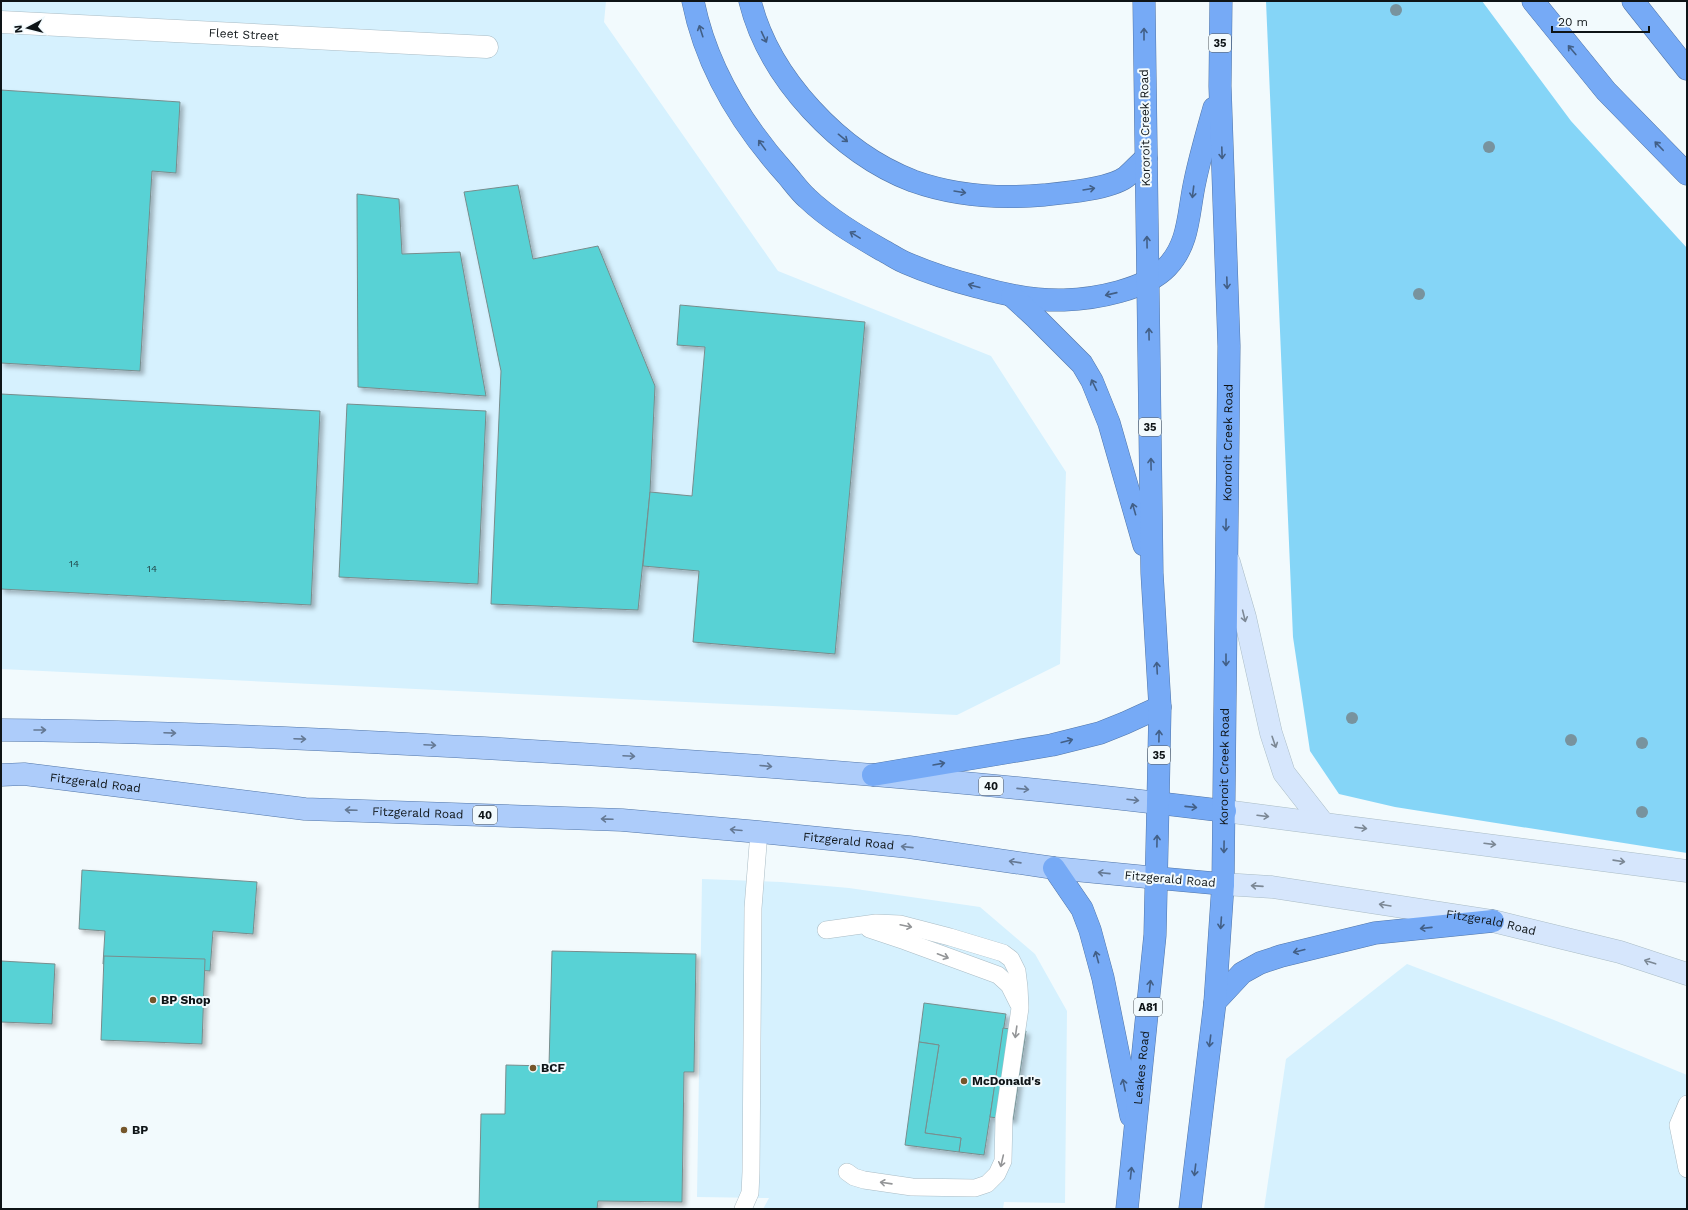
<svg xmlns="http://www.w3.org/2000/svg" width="1688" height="1210" font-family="'Work Sans',sans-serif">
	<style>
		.built { fill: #d6f1fe }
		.green { fill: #85d5f7 }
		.building { fill: #59d2d5; stroke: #788d8d; filter: url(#shadow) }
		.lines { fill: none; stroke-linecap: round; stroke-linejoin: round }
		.lane-casing { stroke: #aabcc5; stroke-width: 18 }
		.street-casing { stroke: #aabcc5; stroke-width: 23 }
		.secondary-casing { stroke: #aabcc5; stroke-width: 23 }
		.primary-casing { stroke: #5276a8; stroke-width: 23 }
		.highway-casing { stroke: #5276a8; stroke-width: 23 }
		.lane { stroke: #fff; stroke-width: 17 }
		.street { stroke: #fff; stroke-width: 22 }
		.secondary { stroke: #d6e6fc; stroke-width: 22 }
		.primary { stroke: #adccfa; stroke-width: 22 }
		.highway { stroke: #76aaf6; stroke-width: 22 }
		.tree { fill: #78939e }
		.oneway { stroke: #425f86 }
		.oneway2 { stroke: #7c8895 }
		.oneway3 { stroke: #657994 }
		.oneway4 { stroke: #939597 }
		.poi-dot { fill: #75562b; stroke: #f2fafd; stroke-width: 1.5 }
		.labels { text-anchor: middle; stroke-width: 4; stroke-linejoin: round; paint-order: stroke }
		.number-label { font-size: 10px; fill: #214446 }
		.shield { fill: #f2fafd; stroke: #52595c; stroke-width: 1 }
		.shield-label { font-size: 11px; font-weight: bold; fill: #0e1417 }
		.street-label { font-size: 12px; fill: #0e1417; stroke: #f2fafd }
		.poi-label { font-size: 12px; font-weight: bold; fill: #0e1417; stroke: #f2fafd; text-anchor: start }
	</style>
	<defs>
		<filter id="shadow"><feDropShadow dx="3.5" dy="3.5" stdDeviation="2" flood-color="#0004"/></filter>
	</defs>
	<rect width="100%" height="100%" fill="#f2fafd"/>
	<g class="built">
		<path d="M1,1H606L604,22L778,271L991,356L1066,472L1060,664L957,715L1,669Z"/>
		<path d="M702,879L781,882L849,888L980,907L1035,954L1067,1011L1065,1203L1004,1202L1003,1209H763L769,1198L697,1197Z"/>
		<path d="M1407,964L1554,1020L1687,1075V1209H1264L1286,1059Z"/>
	</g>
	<path class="green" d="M1266,1H1482L1571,121L1687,248V853L1395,807L1339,794L1310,751L1293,637Z"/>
	<g class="building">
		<path d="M1,90L180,102L176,173L152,171L140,371L1,363Z"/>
		<path d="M518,185L533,259L598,246L655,386L650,492L638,610L491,604L501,371L464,192Z"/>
		<path d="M357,194L399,199L402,254L460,252L486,396L358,387Z"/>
		<path d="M680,305L865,322L835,654L693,642L699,571L643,566L650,492L692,496L705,347L677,345Z"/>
		<path d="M1,394L320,411L311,605L1,589Z"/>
		<path d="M347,404L486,411L478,584L339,577Z"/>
		<path d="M82,870L257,882L253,934L213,931L210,971L103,964L105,931L79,929Z"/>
		<path d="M552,951L696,954L694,1072H684L682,1202L598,1201L597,1209H479L481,1114H505L506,1065L549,1066Z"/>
		<path d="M104,956L205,959L202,1044L101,1040Z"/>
		<path d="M1,961L55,964L52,1024L1,1022Z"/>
		<path d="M924,1003L1006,1014L984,1155L959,1152L961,1138L925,1133L939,1045L919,1042Z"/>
		<path d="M1003,1028L1026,1031L1013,1120L990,1117Z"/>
		<path d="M919,1042L939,1045L925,1133L961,1138L959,1152L905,1145Z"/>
	</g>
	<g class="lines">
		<defs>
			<g id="lane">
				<path d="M869,929L905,941L998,975L1009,985L1018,1003"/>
				<path d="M826,930L876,923L900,924L950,937L1003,953L1011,959L1017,971L1019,987L1020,1008L1004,1118L1003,1161L997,1174L987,1184L975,1188L912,1187L864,1180L854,1177L847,1172"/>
				<path d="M1687,1104L1678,1125L1687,1169"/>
				<path d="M743,1209L750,1193L751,1172L753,908L759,832"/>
			</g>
			<g id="street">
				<path id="s1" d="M1,22L487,47"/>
			</g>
			<g id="secondary">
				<path d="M1229,562L1245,617L1271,733L1284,773L1323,823"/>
				<path d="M1225,811L1687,871"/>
				<path id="s2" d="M1223,884L1272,887L1493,921L1620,952L1687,974"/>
			</g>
			<g id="primary">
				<path d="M1,730C162,731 324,739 484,748C710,761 934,777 1158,803"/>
				<path id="s3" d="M1,775L24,774L305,809L622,820L759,832L909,847L1054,868L1157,878"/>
			</g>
			<g id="highway">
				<path d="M693,1C706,66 742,125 786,174C793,182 799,191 807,198C829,219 856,235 882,250C890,254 898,260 906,263C929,273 954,281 978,287C1006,295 1034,301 1064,300C1095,299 1145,290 1167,267C1190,243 1188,212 1195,181C1200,157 1207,133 1214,108"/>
				<path d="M750,1C769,78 840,153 913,181C955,196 1000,199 1044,195C1065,193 1110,189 1126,177C1133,171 1139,164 1146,158"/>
				<path d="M1533,1L1606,91L1687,174"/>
				<path d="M1633,1L1687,69"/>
				<path d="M1012,296L1036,318L1082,364L1092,381L1109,423L1144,545"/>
				<path d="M873,775L1052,745L1100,733L1125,723L1160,707"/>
				<path d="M1158,803L1225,811"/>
				<path d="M1054,868L1082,909L1090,930L1103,978L1131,1116"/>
				<path d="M1157,878L1223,884"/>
				<path d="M1215,1002L1242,973L1260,963L1281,956L1375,933L1493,921"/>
				<path id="s4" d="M1127,1209L1155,935L1158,803L1160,707L1152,573L1144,1"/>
				<path id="s5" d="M1190,1209L1215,1002L1223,884L1229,346L1220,86L1221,1"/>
			</g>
		</defs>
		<use href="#lane" class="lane-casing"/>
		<use href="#street" class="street-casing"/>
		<use href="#secondary" class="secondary-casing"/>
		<use href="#primary" class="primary-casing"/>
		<use href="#highway" class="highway-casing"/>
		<use href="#lane" class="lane"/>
		<use href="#street" class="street"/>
		<use href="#secondary" class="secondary"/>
		<use href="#primary" class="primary"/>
		<use href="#highway" class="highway"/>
	</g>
	<g class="tree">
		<circle cx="1396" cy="10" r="6"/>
		<circle cx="1489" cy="147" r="6"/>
		<circle cx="1419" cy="294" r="6"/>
		<circle cx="1352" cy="718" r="6"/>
		<circle cx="1571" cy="740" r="6"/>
		<circle cx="1642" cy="743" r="6"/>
		<circle cx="1642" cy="812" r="6"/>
	</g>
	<defs><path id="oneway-shaft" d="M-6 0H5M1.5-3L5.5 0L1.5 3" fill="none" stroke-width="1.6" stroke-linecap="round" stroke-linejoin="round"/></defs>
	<g class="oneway">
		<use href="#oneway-shaft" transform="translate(701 31) rotate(-108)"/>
		<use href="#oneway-shaft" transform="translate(1144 34) rotate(-90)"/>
		<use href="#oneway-shaft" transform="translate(764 37) rotate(65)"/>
		<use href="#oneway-shaft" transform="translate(1572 50) rotate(-130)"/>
		<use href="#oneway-shaft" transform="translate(843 138) rotate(39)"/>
		<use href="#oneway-shaft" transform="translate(762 145) rotate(-126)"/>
		<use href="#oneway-shaft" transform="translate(1659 146) rotate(-134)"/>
		<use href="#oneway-shaft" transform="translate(1222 153) rotate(88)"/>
		<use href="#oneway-shaft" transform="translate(1089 189) rotate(-9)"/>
		<use href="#oneway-shaft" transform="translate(960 192) rotate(9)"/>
		<use href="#oneway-shaft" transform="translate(1193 192) rotate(97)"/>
		<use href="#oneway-shaft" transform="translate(855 235) rotate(-149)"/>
		<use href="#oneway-shaft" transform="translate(1147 242) rotate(-91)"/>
		<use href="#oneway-shaft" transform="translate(1227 283) rotate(88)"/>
		<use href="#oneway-shaft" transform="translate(974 286) rotate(-165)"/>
		<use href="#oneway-shaft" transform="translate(1111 294) rotate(167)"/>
		<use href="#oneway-shaft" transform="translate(1149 334) rotate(-91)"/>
		<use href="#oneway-shaft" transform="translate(1094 385) rotate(-116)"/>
		<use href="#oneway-shaft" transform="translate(1151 464) rotate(-91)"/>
		<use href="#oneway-shaft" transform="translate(1134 509) rotate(-106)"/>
		<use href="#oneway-shaft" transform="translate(1226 525) rotate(91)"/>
		<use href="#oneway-shaft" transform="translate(1226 660) rotate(90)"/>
		<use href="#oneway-shaft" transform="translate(1157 668) rotate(-93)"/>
		<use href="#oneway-shaft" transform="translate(1159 736) rotate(-89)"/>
		<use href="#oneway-shaft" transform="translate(1067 741) rotate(-15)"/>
		<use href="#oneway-shaft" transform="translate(939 764) rotate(-10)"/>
		<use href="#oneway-shaft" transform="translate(1191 807) rotate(6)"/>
		<use href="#oneway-shaft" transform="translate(1157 841) rotate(-89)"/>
		<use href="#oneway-shaft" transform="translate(1224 847) rotate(91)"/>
		<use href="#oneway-shaft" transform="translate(1221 923) rotate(94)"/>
		<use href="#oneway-shaft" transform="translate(1426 928) rotate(174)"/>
		<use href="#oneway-shaft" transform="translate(1299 951) rotate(166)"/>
		<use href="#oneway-shaft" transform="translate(1097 957) rotate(-105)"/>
		<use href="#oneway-shaft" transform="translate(1150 986) rotate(-84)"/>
		<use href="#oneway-shaft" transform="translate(1210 1041) rotate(97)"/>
		<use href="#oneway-shaft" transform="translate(1124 1085) rotate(-102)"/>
		<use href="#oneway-shaft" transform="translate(1195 1170) rotate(97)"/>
		<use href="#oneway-shaft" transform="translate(1131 1173) rotate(-84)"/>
	</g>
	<g class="oneway2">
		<use href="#oneway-shaft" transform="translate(1244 616) rotate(76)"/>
		<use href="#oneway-shaft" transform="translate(1274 742) rotate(71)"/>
		<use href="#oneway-shaft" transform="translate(1263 816) rotate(7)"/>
		<use href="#oneway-shaft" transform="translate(1361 828) rotate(7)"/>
		<use href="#oneway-shaft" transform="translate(1490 844) rotate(7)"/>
		<use href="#oneway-shaft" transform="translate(1619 861) rotate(8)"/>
		<use href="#oneway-shaft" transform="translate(1257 886) rotate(-176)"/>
		<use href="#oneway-shaft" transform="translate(1385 905) rotate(-171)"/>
		<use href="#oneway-shaft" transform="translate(1650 962) rotate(-162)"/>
	</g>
	<g class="oneway3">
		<use href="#oneway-shaft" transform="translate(40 730)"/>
		<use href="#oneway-shaft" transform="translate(170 733) rotate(2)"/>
		<use href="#oneway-shaft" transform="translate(300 739) rotate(2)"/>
		<use href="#oneway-shaft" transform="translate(430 745) rotate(3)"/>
		<use href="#oneway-shaft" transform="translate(629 756) rotate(3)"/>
		<use href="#oneway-shaft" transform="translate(766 766) rotate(5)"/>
		<use href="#oneway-shaft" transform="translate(1023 789) rotate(6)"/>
		<use href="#oneway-shaft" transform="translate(1133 800) rotate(7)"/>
		<use href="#oneway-shaft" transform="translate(351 810) rotate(-178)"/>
		<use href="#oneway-shaft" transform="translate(607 819) rotate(-178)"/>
		<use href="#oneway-shaft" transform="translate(736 830) rotate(-175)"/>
		<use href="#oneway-shaft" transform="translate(907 847) rotate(-174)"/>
		<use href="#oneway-shaft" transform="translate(1015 862) rotate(-172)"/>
		<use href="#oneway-shaft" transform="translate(1104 873) rotate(-174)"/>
	</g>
	<g class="oneway4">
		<use href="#oneway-shaft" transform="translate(906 926) rotate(12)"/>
		<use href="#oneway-shaft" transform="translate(943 956) rotate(21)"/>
		<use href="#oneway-shaft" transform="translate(1016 1032) rotate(98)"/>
		<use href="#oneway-shaft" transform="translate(1002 1161) rotate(103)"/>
		<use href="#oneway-shaft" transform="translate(886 1183) rotate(-172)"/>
	</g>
	<g class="poi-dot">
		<circle cx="153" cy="1000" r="4"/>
		<circle cx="533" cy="1068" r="4"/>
		<circle cx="964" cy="1081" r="4"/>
		<circle cx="124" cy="1130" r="4"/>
	</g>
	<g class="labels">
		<g class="number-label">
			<text x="74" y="567">14</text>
			<text x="152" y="572">14</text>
		</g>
		<g class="shield">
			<rect x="1209" y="34" width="22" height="18" rx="3"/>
			<rect x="1139" y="418" width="22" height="18" rx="3"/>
			<rect x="1148" y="746" width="22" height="18" rx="3"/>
			<rect x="979" y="777" width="24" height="18" rx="3"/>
			<rect x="473" y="806" width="24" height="18" rx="3"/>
			<rect x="1134" y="998" width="28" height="18" rx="3"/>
		</g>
		<g class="shield-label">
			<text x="1220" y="47">35</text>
			<text x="1150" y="431">35</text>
			<text x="1159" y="759">35</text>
			<text x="991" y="790">40</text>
			<text x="485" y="819">40</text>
			<text x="1148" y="1011">A81</text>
		</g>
		<g class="street-label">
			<text dy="4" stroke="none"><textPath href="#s1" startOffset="243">Fleet Street</textPath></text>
			<text transform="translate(1145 128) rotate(-91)" y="4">Kororoit Creek Road</text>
			<text dy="4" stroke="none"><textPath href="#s5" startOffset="768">Kororoit Creek Road</textPath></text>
			<text dy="4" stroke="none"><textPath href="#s5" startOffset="444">Kororoit Creek Road</textPath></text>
			<text dy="4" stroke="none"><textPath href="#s3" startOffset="95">Fitzgerald Road</textPath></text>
			<text dy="4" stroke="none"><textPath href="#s3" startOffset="419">Fitzgerald Road</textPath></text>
			<text dy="4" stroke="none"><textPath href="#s3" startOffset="851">Fitzgerald Road</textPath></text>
			<text transform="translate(1170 879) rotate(5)" y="4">Fitzgerald Road</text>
			<text dy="4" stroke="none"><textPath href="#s2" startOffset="271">Fitzgerald Road</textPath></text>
			<text dy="4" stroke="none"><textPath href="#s4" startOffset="142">Leakes Road</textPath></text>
		</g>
		<g class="poi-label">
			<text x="161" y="1004">BP Shop</text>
			<text x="541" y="1072">BCF</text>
			<text x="972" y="1085">McDonald's</text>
			<text x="132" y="1134">BP</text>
		</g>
	</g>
	<rect width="1688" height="1210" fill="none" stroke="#0e1417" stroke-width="4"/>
	<g transform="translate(28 28) rotate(263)" stroke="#f2fafd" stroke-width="3" paint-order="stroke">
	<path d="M0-3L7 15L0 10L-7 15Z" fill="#0e1417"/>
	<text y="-6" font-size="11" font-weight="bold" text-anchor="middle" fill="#0e1417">N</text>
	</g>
	<path d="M1552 26v6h97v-6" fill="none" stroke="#0e1417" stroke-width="2"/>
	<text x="1558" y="26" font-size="12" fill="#0e1417" stroke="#f2fafd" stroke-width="3" paint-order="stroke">20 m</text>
</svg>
